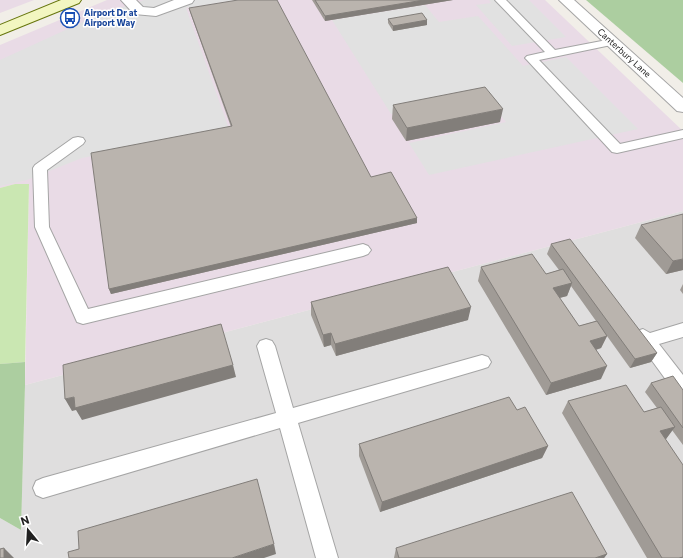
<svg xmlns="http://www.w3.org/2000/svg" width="683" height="558" font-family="Commissioner,sans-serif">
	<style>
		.residential { fill: #dfdede }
		.industrial { fill: #e9dbe6 }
		.grass { fill: #cae7b2 }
		.forest { fill: #accea0 }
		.parking { fill: #e1e1e1 }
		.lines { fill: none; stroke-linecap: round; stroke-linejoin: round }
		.lane-casing { stroke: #a5a5a5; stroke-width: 2 }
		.street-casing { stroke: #a5a5a5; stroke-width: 2 }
		.secondary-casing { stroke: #66750c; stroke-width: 2 }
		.lane { fill: #fff; fill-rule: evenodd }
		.street { fill: #fff; fill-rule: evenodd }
		.secondary { fill: #f2f6c1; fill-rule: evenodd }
		.wall { fill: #a09b96; fill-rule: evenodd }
		.shaded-wall { fill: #827e7a }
		.building { fill: #bab4ae; stroke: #827e7a }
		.labels { text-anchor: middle; stroke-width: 3; stroke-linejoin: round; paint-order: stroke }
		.far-transit-label { font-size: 9px; font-weight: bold; fill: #164399; stroke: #fff; text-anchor: start }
		.far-street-label { font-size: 9px; fill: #212121; stroke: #fff }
	</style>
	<rect width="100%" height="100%" fill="#f1eee8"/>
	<path class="residential" d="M683,211V558H0V518L21,530L25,385Z"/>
	<g class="industrial">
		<path d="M0,0H34L0,13Z"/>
		<path d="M107,0H545L683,131V211L25,385L29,185L15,184L0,188V45Z"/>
	</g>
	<path class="grass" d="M15,184H29L25,362L0,364V188Z"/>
	<g class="forest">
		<path d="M586,0H683V83Z"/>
		<path d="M25,362V385L21,530L0,518V364Z"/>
	</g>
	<g class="parking">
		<path d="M144,0H237L186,8L229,129L82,158L27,180L0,186V60L96,16Z"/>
		<path d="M489,0H529L566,37L512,46L476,5L491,3Z"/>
		<path d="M425,5L439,22L478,16L523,66L566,57L638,129L429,175L409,143L506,122L484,95L391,114L332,20Z"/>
	</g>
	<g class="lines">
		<defs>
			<g id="lane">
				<path d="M495,0H506L555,50L612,39L616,40L618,42L616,44L539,60L620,144L683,130V138L617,153L612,152L527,60L525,58L527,56L545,52Z"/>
				<path d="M78,137L83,138L85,141L83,144L47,170L49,227L88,309L363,244L368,246L371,250L368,254L363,256L83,324L77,322L35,227L33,168L35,165L73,138Z"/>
				<path d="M683,323V337L659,344L683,375V397L677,395L634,336L637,331L643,329L650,333Z"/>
				<path d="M266,339L272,341L275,346L293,408L482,355L488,357L491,362L488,367L482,369L298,423L338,558H316L280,428L43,498L36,495L33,488L36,481L43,478L276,413L257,346L260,341Z"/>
			</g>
			<g id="street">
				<path d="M121,0H136L143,7L154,8L174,0H194L192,3L156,16L134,14Z"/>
				<path d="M559,0H574L683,98V112L677,111Z"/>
			</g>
			<path id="secondary" d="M61,0H81L79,3L0,35V25Z"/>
		</defs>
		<use href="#lane" class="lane-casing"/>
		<use href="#street" class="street-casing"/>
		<use href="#secondary" class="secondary-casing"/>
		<use href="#lane" class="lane"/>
		<use href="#street" class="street"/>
		<use href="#secondary" class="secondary"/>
	</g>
	<g class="wall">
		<path d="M312,0H453L325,21Z"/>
		<path d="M189,8L371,177L417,218V223L111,294L109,289L231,127L190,12Z"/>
		<path d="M388,19L427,20V25L393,31L388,23Z"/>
		<path d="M393,105L500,122L406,141L392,119Z"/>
		<path d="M641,225L683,270L666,274L635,238Z"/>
		<path d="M551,244L657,353L651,362L630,368L607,336L601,348L596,350L601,379L546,395L478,281L481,267L546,274L559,270L547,254ZM571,286L596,321L579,326L559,298L567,296Z"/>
		<path d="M683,284V294L680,290Z"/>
		<path d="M311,302L468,320L336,356L331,345L324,347L311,315Z"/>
		<path d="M651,383L683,390V445L672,430L666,439H665L683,558H647L562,413L568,401L644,412L657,408L645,392Z"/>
		<path d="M517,410L548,446L542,458L380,512L359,456V444Z"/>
		<path d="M396,548L607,554L604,558H394Z"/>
	</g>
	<g class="shaded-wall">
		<path d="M424,0H453L325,21V16Z"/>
		<path d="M427,20V25L393,31V26Z"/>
		<path d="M503,109L500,122L406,141L407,128Z"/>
		<path d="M417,218V223L111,294L109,289Z"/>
		<path d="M683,259V270L666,274L673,261Z"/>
		<path d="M572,283L567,296L548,301L553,288Z"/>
		<path d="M471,307L468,320L336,356L335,344Z"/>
		<path d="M331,333V345L324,347L323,335Z"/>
		<path d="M607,336L601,348L584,353L590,341Z"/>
		<path d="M657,353L651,362L630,368L635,359Z"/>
		<path d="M233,365L236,377L82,420L76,410L72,411L65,399Z"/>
		<path d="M607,366L601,379L546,395L551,383Z"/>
		<path d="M675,427L666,439L652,443L660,431Z"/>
		<path d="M548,446L542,458L380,512L382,502Z"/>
		<path d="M274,544L276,554L264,558H232Z"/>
		<path d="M4,548L14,558H4Z"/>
		<path d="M607,554L604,558H595Z"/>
	</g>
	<g class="building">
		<path d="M238,0H277L371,177L391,172L417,218L109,289L91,153L232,126L189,8Z"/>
		<path d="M315,0H424L325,16Z"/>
		<path d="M422,13L427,20L393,26L388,19Z"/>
		<path d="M485,87L503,109L407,128L393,105Z"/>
		<path d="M683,214V259L673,261L641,225Z"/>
		<path d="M570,239L657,353L635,359L551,244Z"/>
		<path d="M532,254L546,274L563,269L572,283L553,288L579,326L597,321L607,336L590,341L607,366L551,383L481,267Z"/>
		<path d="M448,267L471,307L335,344L331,333L323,335L311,302Z"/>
		<path d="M221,324L233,365L75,408L74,397L65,399L63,365Z"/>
		<path d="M673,376L683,390V428L651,383Z"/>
		<path d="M626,385L644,412L661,407L675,427L660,431L683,465V557L679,558H662L568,401Z"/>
		<path d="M509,397L517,410L525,407L548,446L382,502L359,444Z"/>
		<path d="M257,479L274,544L232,558H69L68,552L79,549L78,531Z"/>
		<path d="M572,492L607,554L595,558H399L396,548Z"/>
		<path d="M4,548V558H0V549Z"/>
	</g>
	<defs>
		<symbol id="bus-ring" viewBox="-11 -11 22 22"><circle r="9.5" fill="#fff" stroke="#1a4fb4" stroke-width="1.5"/><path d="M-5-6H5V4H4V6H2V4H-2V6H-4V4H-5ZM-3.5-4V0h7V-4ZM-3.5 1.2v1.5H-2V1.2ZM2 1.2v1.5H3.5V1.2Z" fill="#1a4fb4"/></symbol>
	</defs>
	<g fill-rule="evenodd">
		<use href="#bus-ring" x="59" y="7" width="22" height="22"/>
	</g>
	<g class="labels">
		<g class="far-transit-label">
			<text x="84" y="16">Airport Dr at<tspan x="84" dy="10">Airport Way</tspan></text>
		</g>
		<g class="far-street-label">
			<text transform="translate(624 53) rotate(42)" y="3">Canterbury Lane</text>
		</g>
	</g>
	<g transform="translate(28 530) rotate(342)" stroke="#ffffff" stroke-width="3" paint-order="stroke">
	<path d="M0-3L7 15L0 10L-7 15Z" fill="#212121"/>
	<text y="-6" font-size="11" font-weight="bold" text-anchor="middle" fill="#212121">N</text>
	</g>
</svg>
